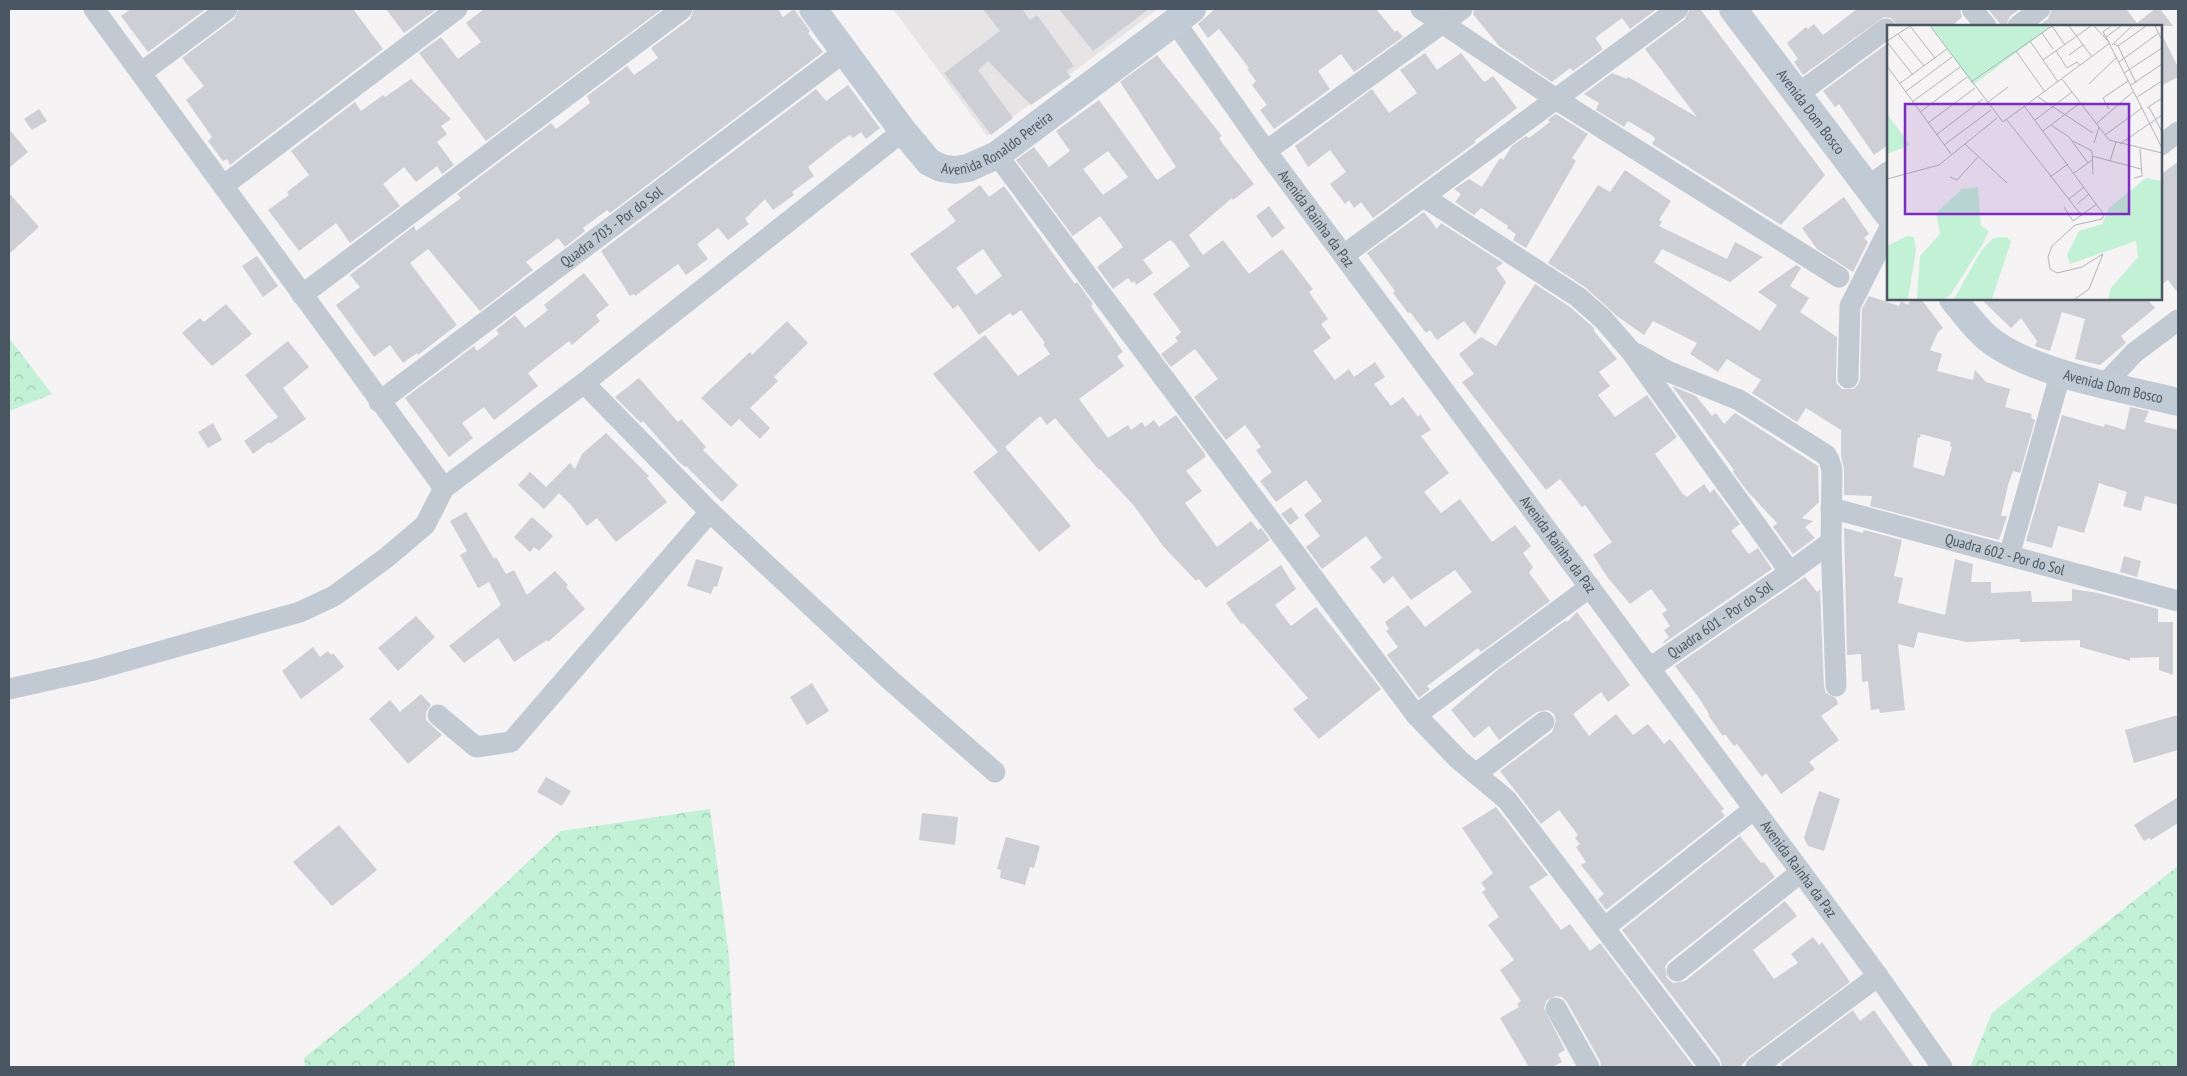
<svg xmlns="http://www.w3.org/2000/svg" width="2187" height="1076" font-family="'PT Sans Narrow',sans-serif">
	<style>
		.education { fill: #e6e4e5 }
		.forest { fill: url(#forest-crowns) }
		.building { fill: #cdcfd5; fill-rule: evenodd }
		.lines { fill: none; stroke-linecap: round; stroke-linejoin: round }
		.street { stroke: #c1cad2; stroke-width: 21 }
		.secondary { stroke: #c1cbd6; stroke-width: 28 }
		.labels { text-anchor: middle; stroke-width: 5; stroke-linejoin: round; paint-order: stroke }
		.street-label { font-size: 15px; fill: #4a5661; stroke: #fff }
		.inset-road { fill: none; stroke: #b1b4b9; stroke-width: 1 }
		.view { fill: #7b2cbf; fill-opacity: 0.15; stroke: #7b2cbf; stroke-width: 2.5 }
		.inset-edge { fill: none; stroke: #4a5661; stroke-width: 2.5 }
	</style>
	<defs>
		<pattern id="forest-crowns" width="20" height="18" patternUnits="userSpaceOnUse" patternTransform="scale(1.25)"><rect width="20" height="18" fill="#c3f1d5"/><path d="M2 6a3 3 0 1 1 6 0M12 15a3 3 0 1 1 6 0" fill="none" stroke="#a0c6b0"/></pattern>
	</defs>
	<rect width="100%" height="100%" fill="#f5f3f3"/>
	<path class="education" d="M893,9H1158L987,136Z"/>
	<g class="forest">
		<path d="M9,338L52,394L9,411Z"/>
		<path d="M710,809L729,957L735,1067H305L304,1058L409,973L561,831Z"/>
		<path d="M2178,866V1067H1970L1992,1013Z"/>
	</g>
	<g class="building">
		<path d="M131,9H206L148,52L121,16Z"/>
		<path d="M239,9H353L383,49L230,165L227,159L223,161L208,141L212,137L186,100L204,86L182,58L234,19Z"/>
		<path d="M386,9H437L404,33Z"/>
		<path d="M484,9H662L486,141L419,53L441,37L458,59L481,42L466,23Z"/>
		<path d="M694,9H778L783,17L794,9L810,31L808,33L823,52L610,213L607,210L583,228L585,231L565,247L558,238L526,262L533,270L480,311L428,249L410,263L457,325L418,355L417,353L403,363L390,345L374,357L336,305L360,287L350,275L414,226L416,231L461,198L457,194L551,123L556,129L590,103L587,96L627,66L634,75L658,58L651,48L690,19Z"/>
		<path d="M983,9H1022L1030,20L1037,15L1074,66L1066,71L1071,77L1031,105L988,61L978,70L1013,118L991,135L944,73L1000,31Z"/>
		<path d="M1059,9H1149L1093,51Z"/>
		<path d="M1215,9H1376L1395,32L1397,30L1403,37L1354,72L1341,54L1318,71L1330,89L1274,129L1260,110L1267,105L1252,85L1256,81L1247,69L1249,68L1219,29L1208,38L1198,24Z"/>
		<path d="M1474,9H1657L1630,29L1622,18L1595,38L1603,49L1573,71L1570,68L1552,82L1499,46L1473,14Z"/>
		<path d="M1690,9H1700L1825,175L1781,225L1652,144L1655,139L1653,136L1628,121L1624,127L1596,110L1599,103L1584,94L1612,73L1627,79L1628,77L1697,117L1645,49L1685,19Z"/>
		<path d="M1857,9H1960L1962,17L1952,26H1898L1891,18L1884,17L1803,75L1794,62L1798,59L1787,43L1806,27L1808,29L1814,24L1823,35Z"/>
		<path d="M1988,9H2020L2010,16L2006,26H2002Z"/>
		<path d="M2052,9H2126L2137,23L2155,9H2160L2173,26H2038L2048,19Z"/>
		<path d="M2161,33L2178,67V77L2161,86Z"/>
		<path d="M1888,43V145L1874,155L1839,104L1835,107L1823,91Z"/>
		<path d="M1425,53L1437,70L1461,53L1483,81L1485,82L1493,76L1517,108L1474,141L1476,142L1373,218L1361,202L1354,208L1349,200L1345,204L1330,184L1346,172L1330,150L1308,167L1295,146L1372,89L1389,113L1417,93L1400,70Z"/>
		<path d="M1157,55L1222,136L1219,138L1223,144L1254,184L1233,200L1232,198L1189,235L1203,255L1223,240L1249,274L1282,249L1313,289L1309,292L1328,319L1321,324L1331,338L1313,351L1335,380L1349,369L1354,377L1375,362L1385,377L1374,384L1391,406L1403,397L1418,417L1420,414L1431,430L1421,436L1449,473L1424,492L1441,513L1460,499L1492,542L1515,525L1531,546L1523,553L1533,567L1529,573L1550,601L1481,652L1478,648L1427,686L1430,689L1419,698L1387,655L1398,647L1386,631L1389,629L1385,622L1408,605L1425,627L1472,592L1455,570L1411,600L1393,576L1384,584L1370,567L1382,558L1366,536L1322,569L1306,547L1320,536L1304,515L1322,501L1306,480L1276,502L1260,481L1272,472L1256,450L1261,447L1245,425L1226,440L1194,397L1218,379L1195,349L1171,367L1161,354L1178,341L1175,338L1181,332L1153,294L1190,266L1174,243L1170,240L1143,260L1153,273L1136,285L1134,281L1132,283L1128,278L1113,289L1097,267L1123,247L1100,216L1073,236L1016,160L1034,147L1049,167L1070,151L1056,131L1099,100L1157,180L1176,167L1120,82ZM1108,151L1128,177L1103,195L1083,169Z"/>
		<path d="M411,79L451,119L441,126L447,134L437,142L454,165L442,174L437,166L416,182L404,167L383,184L400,206L350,243L336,223L299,251L268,210L289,195L287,192L309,175L291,151L355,102L361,111L383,95L385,97Z"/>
		<path d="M848,85L880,128L866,139L861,132L853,138L850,135L838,143L808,167L814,176L792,192L794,195L773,210L765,199L745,219L749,224L728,240L718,228L697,244L708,259L686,275L678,264L635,296L634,294L630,296L601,251L816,89L826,101Z"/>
		<path d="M39,109L47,121L32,130L24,119Z"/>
		<path d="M1556,114L1588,134L1572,158L1576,161L1526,248L1513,240L1516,234L1507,228L1508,226L1481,208L1474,215L1455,202L1461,194L1454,189L1469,179L1482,187L1500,158L1503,160L1512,146L1526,136L1529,138L1550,122L1548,120Z"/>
		<path d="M9,129L28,152L9,168Z"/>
		<path d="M2178,162V293L2168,280L2161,285V174Z"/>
		<path d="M1625,170L1671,201L1659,220L1662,222L1659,226L1727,259L1735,242L1763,257L1730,282L1662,249L1654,262L1760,331L1777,305L1758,292L1796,265L1801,268L1790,286L1809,298L1800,312L1837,337L1836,378L1837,384L1842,389H1853L1858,385L1860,379L1862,309L1869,296L1899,306L1901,301L1908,305L1911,299H1921L1943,328L1938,332L1930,350L1942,354L1937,371L1973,380L1975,370L1986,382L2010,389L2005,407L2032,414L2031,418L2035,420L2020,473L2013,471L2008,485L2001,516H2007L1999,540L1870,506L1872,496L1844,495V470L1841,455V430L1806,408L1797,422L1752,393L1761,380L1727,359L1718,372L1690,354L1697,343L1653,321L1644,335L1617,316L1585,287L1548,263L1598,185L1610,192ZM1921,434L1951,442L1950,446L1952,447L1944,476L1913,467L1918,437L1920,438Z"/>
		<path d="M980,185L989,197L1004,186L1075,284L1077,282L1093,304L1091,306L1123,352L1117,356L1124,366L1079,399L1108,438L1128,425L1131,430L1142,422L1145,427L1154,420L1159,427L1176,415L1205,454V457L1186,471L1202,491L1185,503L1217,547L1251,521L1258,530L1261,528L1270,540L1206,588L1199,579L1196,581L1163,546L1135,507L1100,469L1099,470L1055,418L1047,425L1040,416L1005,447L1071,526L1039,552L973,472L998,452L933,374L985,335L1018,376L1050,354L1043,344L1045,343L1021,310L1013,316L1010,313L979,335L958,305L953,309L910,254L956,221L947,209ZM983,249L1002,276L976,295L956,268Z"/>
		<path d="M9,193L39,227L9,254Z"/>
		<path d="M1844,197L1869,234L1864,238L1868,242L1853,272L1817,249L1802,228Z"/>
		<path d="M1269,206L1285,228L1272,238L1256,216Z"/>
		<path d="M1424,212L1437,229L1441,223L1503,263L1496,268L1506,282L1475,335L1464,321L1437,340L1430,330L1426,333L1410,312L1408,313L1393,293L1395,291L1367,253Z"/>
		<path d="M257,256L278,286L263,297L242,266Z"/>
		<path d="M584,273L609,305L596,315L600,321L572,345L569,341L528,373L538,386L494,420L484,407L462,423L473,438L449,457L405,398L474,346L477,351L499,334L496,330L515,315L525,328L548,310L544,305Z"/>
		<path d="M1535,284L1570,307L1594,328V331L1617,359L1599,372L1610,386L1598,395L1615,417L1647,395L1677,437L1655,454L1682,493L1687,497L1704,484L1710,493L1714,489L1740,524L1731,531L1749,554L1758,548L1772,569L1664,643L1663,642L1669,637L1664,630L1670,626L1662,614L1667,610L1651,589L1630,604L1608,578L1593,555L1612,542L1585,505L1582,507L1560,479L1546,490L1462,382L1474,374L1459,354L1481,337L1496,346Z"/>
		<path d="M1981,299H2147L2155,308L2121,336L2126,343L2100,365L2075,359L2085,319L2062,312L2050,351L2035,346L2037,341L2021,318L2011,328Z"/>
		<path d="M226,304L252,334L212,366L182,333L200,318L204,322Z"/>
		<path d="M787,321L808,343L774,377L778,381L750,408L770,428L760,439L739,419L731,427L701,398L750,352L752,355Z"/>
		<path d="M288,341L309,367L283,388L306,419L270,444L269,442L253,454L244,441L278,417L245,375Z"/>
		<path d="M639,378L678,422L681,419L706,447L703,450L738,485L722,502L686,466L685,467L680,463L643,421L641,423L615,397Z"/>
		<path d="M1672,386L1696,396L1712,416L1716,413L1724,424L1735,413L1818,466L1819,502L1802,518L1813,521L1805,527L1815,538L1793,554L1773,527L1777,523L1748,492L1733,472L1734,470Z"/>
		<path d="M2130,407L2149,411L2144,422L2178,430V505L2145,496L2141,511L2123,506L2127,492L2099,483L2084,533L2058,526L2052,548L2026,541L2062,415L2104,427L2105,424L2125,430Z"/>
		<path d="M213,423L222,440L208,448L198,432Z"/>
		<path d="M606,433L649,476L647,478L667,502L616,542L597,518L587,526L571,505L559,493L544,509L518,485L530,472L546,487L570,463L575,469L582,454Z"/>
		<path d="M1291,507L1299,518L1290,525L1281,514Z"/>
		<path d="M466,512L494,559L496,557L506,574L514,570L527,595L555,571L568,585L566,587L585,609L548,642L547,640L514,662L498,638L464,663L449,646L501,605L489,582L478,588L460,555L467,551L450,521Z"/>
		<path d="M532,517L553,536L539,551L534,547L530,552L514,537Z"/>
		<path d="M1844,528L1863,533L1864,530L1902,540L1894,576L1903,578L1898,603L1945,615L1955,559L1973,564L1971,582H1991V593L2031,591L2032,602L2072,601V589L2098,593L2158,609V622H2173V675L2159,670V657L2130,658V661L2080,647V640L2020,642V639L1967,642L1918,632L1914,648L1898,644L1905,710L1880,713L1879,709L1871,710L1868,681L1862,682L1861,654L1847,655Z"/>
		<path d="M2124,556L2141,561L2137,577L2120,572Z"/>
		<path d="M696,559L723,567L717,587L714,586L711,594L687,586Z"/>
		<path d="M1281,565L1296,589L1275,605L1291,626L1316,607L1381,689L1319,739L1293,709L1308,698L1243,623L1241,624L1226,603Z"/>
		<path d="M1805,577L1817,592L1820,589L1824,686L1826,693L1836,698L1838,704L1821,716L1839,740L1809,762L1815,769L1781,794L1766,773L1762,777L1737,744L1734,746L1725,734L1723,736L1708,715L1709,714L1699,698L1675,666Z"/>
		<path d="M1577,612L1630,685L1608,702L1601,692L1573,714L1589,736L1616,714L1633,735L1648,724L1664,744L1670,739L1724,809L1721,811L1725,816L1606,910L1598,899L1604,894L1581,865L1586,862L1576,847L1580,844L1575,838L1578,835L1559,810L1541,824L1500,771L1552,732L1556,721L1554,714L1548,710L1537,712L1499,740L1489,726L1474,738L1451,710L1496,671L1565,621L1567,622Z"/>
		<path d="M416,616L435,637L398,671L378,648Z"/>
		<path d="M313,647L320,657L328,651L331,655L333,653L344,667L301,699L282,671Z"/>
		<path d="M812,683L829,711L807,725L790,697Z"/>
		<path d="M421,694L431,705L426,712V720L442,735L408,764L369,719L390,700L400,712Z"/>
		<path d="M2178,715V750L2134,763L2125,730Z"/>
		<path d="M546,777L571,791L562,806L537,792Z"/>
		<path d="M1819,791L1840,799L1824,851L1808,846L1804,838Z"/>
		<path d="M2178,797V823L2151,840L2149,838L2144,841L2134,825Z"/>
		<path d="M1496,807L1548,875L1529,887L1561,930L1570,924L1590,951L1600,943L1694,1067H1601L1600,1061L1567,1002L1562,997L1556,996L1546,1001L1544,1008L1565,1050L1558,1054L1562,1062L1552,1067H1529L1500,1018L1519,1007L1517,1004L1521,1001L1500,970L1514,960L1488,925L1499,917L1482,892L1486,889L1481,883L1493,873L1462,828Z"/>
		<path d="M922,813L958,817L955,845L919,840Z"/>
		<path d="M339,825L377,870L332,906L293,862Z"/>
		<path d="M1740,836L1761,863L1764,862L1775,877L1669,961L1665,967L1667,978L1673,983L1685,981L1785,901L1797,916L1753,950L1774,979L1798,963L1791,954L1813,937L1819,945L1822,942L1850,982L1749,1057L1740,1067H1722L1720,1059L1622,930Z"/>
		<path d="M1006,837L1040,846L1034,868L1030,867L1025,885L1000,878L1001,870L997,869Z"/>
		<path d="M1853,1010L1860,1021L1874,1010L1914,1067H1783L1781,1064Z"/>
	</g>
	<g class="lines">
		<g class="street">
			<path d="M94,9L444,488"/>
			<path d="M1421,9L1556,99L1839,277"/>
			<path d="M1972,9L1986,26"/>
			<path id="s1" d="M1175,22L1266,151L1878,976L1942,1067"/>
			<path d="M2018,26L2040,9"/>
			<path d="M141,73L227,9"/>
			<path d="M1798,94L1886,29"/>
			<path d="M2161,145L2178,132"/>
			<path d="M1266,151L1462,9"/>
			<path d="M997,155L1416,715L1458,759L1507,800L1710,1067"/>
			<path d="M223,186L457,9"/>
			<path d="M1868,187L1888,172"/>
			<path d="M1424,197L1578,297L1603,319L1630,350L1790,572L1831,542"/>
			<path d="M1344,255L1678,9"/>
			<path d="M302,295L682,9"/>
			<path d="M1637,354L1667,371L1739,400L1826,455L1829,460L1832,470L1831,542L1836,686"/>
			<path d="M1848,378L1850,306L1888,231"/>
			<path d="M584,383L710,512L889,679L995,772"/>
			<path d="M2105,384L2134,353L2178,320"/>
			<path id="s2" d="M379,402L844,52"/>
			<path id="s3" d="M1831,508L2178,601"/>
			<path d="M2009,556L2061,372"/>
			<path id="s4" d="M1650,668L1790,572"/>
			<path d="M9,689L94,670L300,612L334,596L386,558L425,525L444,488L584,383L903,131"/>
			<path d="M438,715L476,747L511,742L710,512"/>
			<path d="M1416,715L1590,587"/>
			<path d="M1477,773L1544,722"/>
			<path d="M1604,928L1754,809"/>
			<path d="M1677,971L1801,872"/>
			<path d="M1556,1008L1589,1067"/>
			<path d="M1756,1067L1878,976"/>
		</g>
		<g class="secondary">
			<path id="s5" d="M813,9L903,131L929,162L941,168L955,170L968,168L997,155L1192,9"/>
			<path id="s6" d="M1733,9L1888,214"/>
			<path id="s7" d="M1953,299C1967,316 1981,336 2000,347C2046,376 2125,389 2178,402"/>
		</g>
	</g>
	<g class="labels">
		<g class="street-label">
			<text dy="5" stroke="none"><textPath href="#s6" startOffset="129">Avenida Dom Bosco</textPath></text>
			<text dy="5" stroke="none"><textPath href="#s5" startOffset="269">Avenida Ronaldo Pereira</textPath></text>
			<text dy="5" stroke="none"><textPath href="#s1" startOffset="242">Avenida Rainha da Paz</textPath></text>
			<text dy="5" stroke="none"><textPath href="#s2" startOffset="291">Quadra 703 - Por do Sol</textPath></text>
			<text dy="5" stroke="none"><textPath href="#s7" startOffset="188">Avenida Dom Bosco</textPath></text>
			<text dy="5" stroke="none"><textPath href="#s1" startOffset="648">Avenida Rainha da Paz</textPath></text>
			<text dy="5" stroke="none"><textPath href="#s3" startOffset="180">Quadra 602 - Por do Sol</textPath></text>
			<text dy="5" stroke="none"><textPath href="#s4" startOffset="85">Quadra 601 - Por do Sol</textPath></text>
			<text dy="5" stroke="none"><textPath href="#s1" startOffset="1052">Avenida Rainha da Paz</textPath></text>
		</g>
	</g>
	<g transform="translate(1887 25)">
		<rect width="275" height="275" fill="#f5f3f3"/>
		<path d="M44,1H165L86,60ZM20,211L27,212L29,225L21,274H0V221ZM120,212L124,217L105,274H67L94,226L106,213Z" fill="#c3f1d5"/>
		<path d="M0,89L23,120L0,129ZM259,153L275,156V274H221L224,263L251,232L249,216L183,239L180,230L192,206L215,199L222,183ZM91,162L94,201L102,206L97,217L64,269L57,274H30L33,231L53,209L49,188L75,164Z" fill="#c3f1d5"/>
		<path class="inset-road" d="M23,1L48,33M43,1L116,97L223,18M165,1L178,20M182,1L205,32M207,1L222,17M224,1L216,7L219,12L234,1M268,1L275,15M155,8L166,24M11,9L37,41M219,12L275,123M0,16L23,1M143,16L171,57M0,17L26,50M227,19L231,21L249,58M225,20L245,1M231,21L259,1M129,26L158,67M169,26L180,43L190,37L193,41M182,30L196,20M156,35L204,1M232,37L272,8M0,41L64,129M237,48L275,23M175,54L222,115L275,128M84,57L165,1M12,59L60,24M202,59L230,32M244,60L275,39M18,67L65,32M151,72L206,108M250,72L275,56M25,77L73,42M100,78L121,62M138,82L217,190L215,194L188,200L165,221L161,232L163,244L170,248L195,242L216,229M262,82L275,107M260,83L275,73M222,84L216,73L241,56M33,87L80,52M120,95L195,191M148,95L185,67M41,98L88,63M209,99L247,66M164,100L182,112L201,138L205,135M156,106L193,78M49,110L96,74M218,110L255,83M186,116L205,126L206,149M207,118L212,102M78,119L120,158M233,119L275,90M57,120L104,85M205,131L254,144M223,136L229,117M187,148L201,138M63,152L70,155L91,132M163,152L181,139M247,153L255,151L253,124M0,154L52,140L110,93M182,174L197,162M190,179L202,169M177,182L186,196L210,179M188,274L202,264L216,229"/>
		<path class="view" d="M18,79H242V189H18Z"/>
		<rect width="275" height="275" class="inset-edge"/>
	</g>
	<rect width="2187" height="1076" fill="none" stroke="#4a5661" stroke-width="20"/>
</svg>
